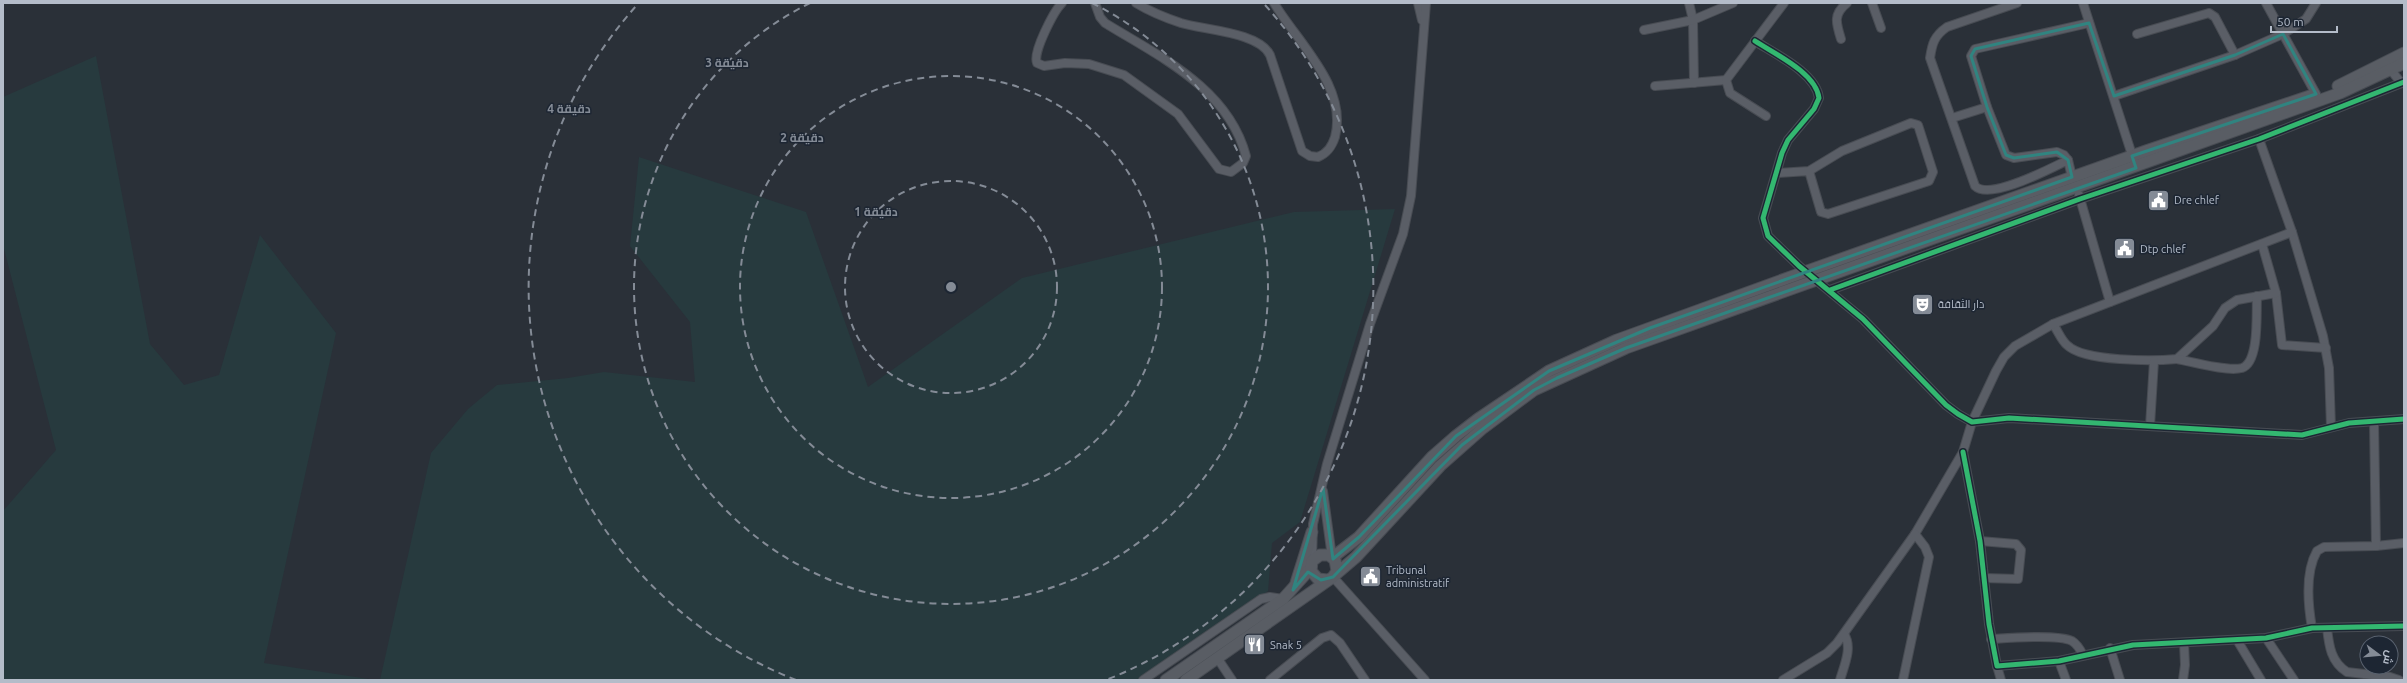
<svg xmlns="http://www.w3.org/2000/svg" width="2407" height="683" font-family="Ubuntu,Cairo,sans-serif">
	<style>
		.green { fill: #273a3e }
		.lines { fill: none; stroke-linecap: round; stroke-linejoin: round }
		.street-casing { stroke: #484c53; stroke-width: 10 }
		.secondary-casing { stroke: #484c53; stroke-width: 13 }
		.street { stroke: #5a5e66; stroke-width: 8 }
		.secondary { stroke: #595d64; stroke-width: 11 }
		.cycleway-casing { stroke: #1d2633; stroke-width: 8 }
		.cycleway { stroke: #33b770; stroke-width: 5 }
		.marked { fill: none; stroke: #308480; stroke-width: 3; stroke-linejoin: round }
		.ring { fill: none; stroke: #848b96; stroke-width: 2; stroke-dasharray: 7 5 }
		.labels { text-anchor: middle; stroke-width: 3; stroke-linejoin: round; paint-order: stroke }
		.poi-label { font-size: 11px; fill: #b4bcc9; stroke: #1d2633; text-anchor: start }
		.centre { fill: #848b96; stroke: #1d2633; stroke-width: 2 }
		.ring-label { font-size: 12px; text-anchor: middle; font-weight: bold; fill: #848b96; stroke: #1d2633; stroke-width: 3; stroke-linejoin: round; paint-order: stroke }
	</style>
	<rect width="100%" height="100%" fill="#2a3038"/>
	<g class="green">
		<path d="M96,56L150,344L184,385L219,375L260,235L336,333L264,663L375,680H3V511L56,450L3,245V97Z"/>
		<path d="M639,157L806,212L868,387L1022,278L1294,212L1395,209L1300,522L1272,543L1268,591L1137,680H380L431,453L468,409L497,385L568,378L604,372L695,382L690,322L630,246Z"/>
	</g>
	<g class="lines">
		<defs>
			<g id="street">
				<path d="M1062,3C1054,11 1032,53 1037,63L1044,66L1065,63L1089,64L1124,75L1178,114L1219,169L1231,172L1243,163L1246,156C1228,88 1160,57 1105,23L1100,17L1095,3"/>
				<path d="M1136,3C1149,11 1166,18 1181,23C1204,30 1259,32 1270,55L1302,151L1310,156L1318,157C1328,153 1332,146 1335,137C1348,87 1298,43 1274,3"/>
				<path d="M1418,3L1422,20"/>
				<path d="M1689,3L1693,20L1694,83"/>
				<path d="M1872,3L1881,28"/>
				<path d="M2017,3L1947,27C1934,36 1932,44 1930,58L1975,186C1990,201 2051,168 2068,160L2072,177"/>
				<path d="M2083,3L2134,161"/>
				<path d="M2266,3L2316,94"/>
				<path d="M1644,30L1693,20L1733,3"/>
				<path d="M2137,34L2209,13L2215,17L2235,55"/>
				<path d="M1841,39C1836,23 1833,14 1847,3"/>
				<path d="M1755,41C1775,54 1816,73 1819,98L1814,109L1788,140L1782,153L1763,218L1768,236L1799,266L1863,319L1946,405L1958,414L1972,422L2009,418L2302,435L2349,423L2404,419"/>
				<path d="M2391,70L2401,83"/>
				<path d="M1655,86L1726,80"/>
				<path d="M2114,96L2235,55L2283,34L2306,19L2316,3"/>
				<path d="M1766,116L1730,93L1726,80L1784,3"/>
				<path d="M1952,118L1987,107"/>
				<path d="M2259,139L2292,232L2323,336L2329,368L2331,427"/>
				<path d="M2068,160L2064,155L2057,152L2014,158L2006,155L1987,107L1971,56L1975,49L2089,23"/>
				<path d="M1777,173L1809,171L1842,151L1911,123L1918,125L1933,172L1929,181L1828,214L1821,212L1809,171"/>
				<path d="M2079,195L2110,302"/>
				<path d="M2262,244L2276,293L2282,345L2326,348"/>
				<path d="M1830,290L2080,199L2259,139L2404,82"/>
				<path d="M2053,324C2058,331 2061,340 2067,345C2084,362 2154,361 2177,359L2213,326L2225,308L2237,300L2276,293"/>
				<path d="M2177,359C2193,362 2227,372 2242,368C2260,362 2256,311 2257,296"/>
				<path d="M2150,426L2154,361"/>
				<path d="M1963,452L1980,541L1989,624L1997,666L2059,661L2133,645L2266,638L2312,628L2404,626"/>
				<path d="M1323,491L1332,557"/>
				<path d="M1980,541L2016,544L2021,550L2018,579L1984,578"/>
				<path d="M2376,546L2404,543"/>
				<path d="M1312,561L1313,524L1327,464L1370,324L1403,234L1411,196L1426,3"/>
				<path d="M1333,577L1425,680"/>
				<path d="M2312,628C2308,605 2305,572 2317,551L2324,547L2376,546L2374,422"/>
				<path d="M2327,628C2329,646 2331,662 2347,672L2390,677L2399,680"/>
				<path d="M2266,638L2294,680"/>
				<path d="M1991,639C2008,638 2058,634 2072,641C2077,644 2080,649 2083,655"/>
				<path d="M2237,640L2261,680"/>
				<path d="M2110,648L2120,680"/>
				<path d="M1218,659L1232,680"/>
				<path d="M2059,661L2066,680"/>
				<path d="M1997,666L2001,680"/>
				<path d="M1143,680L1261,599L1270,597L1283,599"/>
				<path d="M1270,680L1322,638L1331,635L1340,643L1365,680"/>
				<path d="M1783,680L1827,653L1837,643L1915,534L1963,452L1972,422L1996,371L2004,357L2015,346L2053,324L2292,232"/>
				<path d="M1840,680C1844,666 1853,647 1844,634"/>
				<path d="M1903,680L1929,557L1925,547L1915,534"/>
				<path d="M2183,680L2185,665L2184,643"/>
			</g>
			<g id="secondary">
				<path d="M2338,86L2404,53"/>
				<path d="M1333,557L1359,537L1432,457L1456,436L1478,419L1549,371L1617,340L1796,275L2146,151L2313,95"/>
				<path d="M1336,574L1356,557L1440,466L1483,428L1534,390L1626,348L2340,93L2404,63"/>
				<path d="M1296,583L1312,532"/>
				<path d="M1166,680L1283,599L1311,568"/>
				<path d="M1186,680L1333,577L1337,571L1335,560L1329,555H1320L1312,561L1311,571L1318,579L1328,580"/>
			</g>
		</defs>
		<use href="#street" class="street-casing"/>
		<use href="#secondary" class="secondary-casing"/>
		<use href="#street" class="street"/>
		<use href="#secondary" class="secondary"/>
		<defs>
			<g id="cycleway">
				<path d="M1755,41C1775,54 1816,73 1819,98L1814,109L1788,140L1782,153L1763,218L1768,236L1799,266L1863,319L1946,405L1958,414L1972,422L2009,418L2302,435L2349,423L2404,419"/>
				<path d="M1830,290L2080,199L2259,139L2404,82"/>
				<path d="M1963,452L1980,541L1989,624L1997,666L2059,661L2133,645L2266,638L2312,628L2404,626"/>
			</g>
		</defs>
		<use href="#cycleway" class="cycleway-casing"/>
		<use href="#cycleway" class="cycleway"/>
	</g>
	<path class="marked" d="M2089,23L2114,96L2235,55L2283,34L2316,94L2132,156L2136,168L1626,348L1557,378L1534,390L1462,445L1333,577L1321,580L1308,572L1293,590L1323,488L1333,559L1359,537L1456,436L1549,371L1650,328L2072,177L2068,160L2057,152L2014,158L2006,155L1987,107L1971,56L1975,49Z"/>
	<g class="ring">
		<circle cx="951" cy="287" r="106"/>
		<circle cx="951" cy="287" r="211"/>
		<path d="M1092 3A317 317 0 1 1 810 3"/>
		<path d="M796 680A422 422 0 0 1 637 5M1265 5A422 422 0 0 1 1106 680"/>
	</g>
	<defs>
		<symbol id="civic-square" viewBox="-11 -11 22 22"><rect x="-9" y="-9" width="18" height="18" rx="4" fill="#848b96" stroke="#1d2633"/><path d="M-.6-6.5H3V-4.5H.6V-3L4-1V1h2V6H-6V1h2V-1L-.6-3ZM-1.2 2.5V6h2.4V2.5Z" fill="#fff"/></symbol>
		<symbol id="theatre-square" viewBox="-11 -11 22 22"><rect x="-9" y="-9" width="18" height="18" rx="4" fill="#848b96" stroke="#1d2633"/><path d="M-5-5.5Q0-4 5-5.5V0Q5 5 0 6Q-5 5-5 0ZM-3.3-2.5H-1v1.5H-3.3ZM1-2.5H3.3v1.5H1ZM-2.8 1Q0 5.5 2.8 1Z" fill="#fff"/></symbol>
		<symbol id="restaurant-square" viewBox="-11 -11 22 22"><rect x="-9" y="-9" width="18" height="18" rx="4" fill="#848b96" stroke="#1d2633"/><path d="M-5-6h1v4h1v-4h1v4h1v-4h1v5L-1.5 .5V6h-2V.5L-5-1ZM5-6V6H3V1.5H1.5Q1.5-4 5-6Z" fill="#fff"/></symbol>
	</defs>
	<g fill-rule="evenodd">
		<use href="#civic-square" x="2146" y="188" width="25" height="25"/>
		<use href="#civic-square" x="2112" y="236" width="25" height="25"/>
		<use href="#theatre-square" x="1910" y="292" width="25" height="25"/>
		<use href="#civic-square" x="1358" y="564" width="25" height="25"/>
		<use href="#restaurant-square" x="1242" y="632" width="25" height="25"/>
	</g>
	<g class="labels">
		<g class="poi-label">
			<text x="2174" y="204">Dre chlef</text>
			<text x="2140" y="253">Dtp chlef</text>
			<text x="1938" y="308">دار الثقافة</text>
			<text x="1386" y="574">Tribunal<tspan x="1386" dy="13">administratif</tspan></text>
			<text x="1270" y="649">Snak 5</text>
		</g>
	</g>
	<circle cx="951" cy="287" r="6" class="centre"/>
	<g class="ring-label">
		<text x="727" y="67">3 دقيقة</text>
		<text x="569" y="113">4 دقيقة</text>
		<text x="802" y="142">2 دقيقة</text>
		<text x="876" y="216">1 دقيقة</text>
	</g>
	<rect width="2407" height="683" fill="none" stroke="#b4bcc9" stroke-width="8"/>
	<g transform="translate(2379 655) rotate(106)"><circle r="19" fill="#1d2633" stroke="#59626f"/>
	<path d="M0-3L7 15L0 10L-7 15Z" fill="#848b96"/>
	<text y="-6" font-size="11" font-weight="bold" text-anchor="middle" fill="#b4bcc9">ش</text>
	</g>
	<path d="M2271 26v6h66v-6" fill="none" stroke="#b4bcc9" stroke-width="2"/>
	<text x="2277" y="26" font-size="12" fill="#b4bcc9" stroke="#1d2633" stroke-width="3" paint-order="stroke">50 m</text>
</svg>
